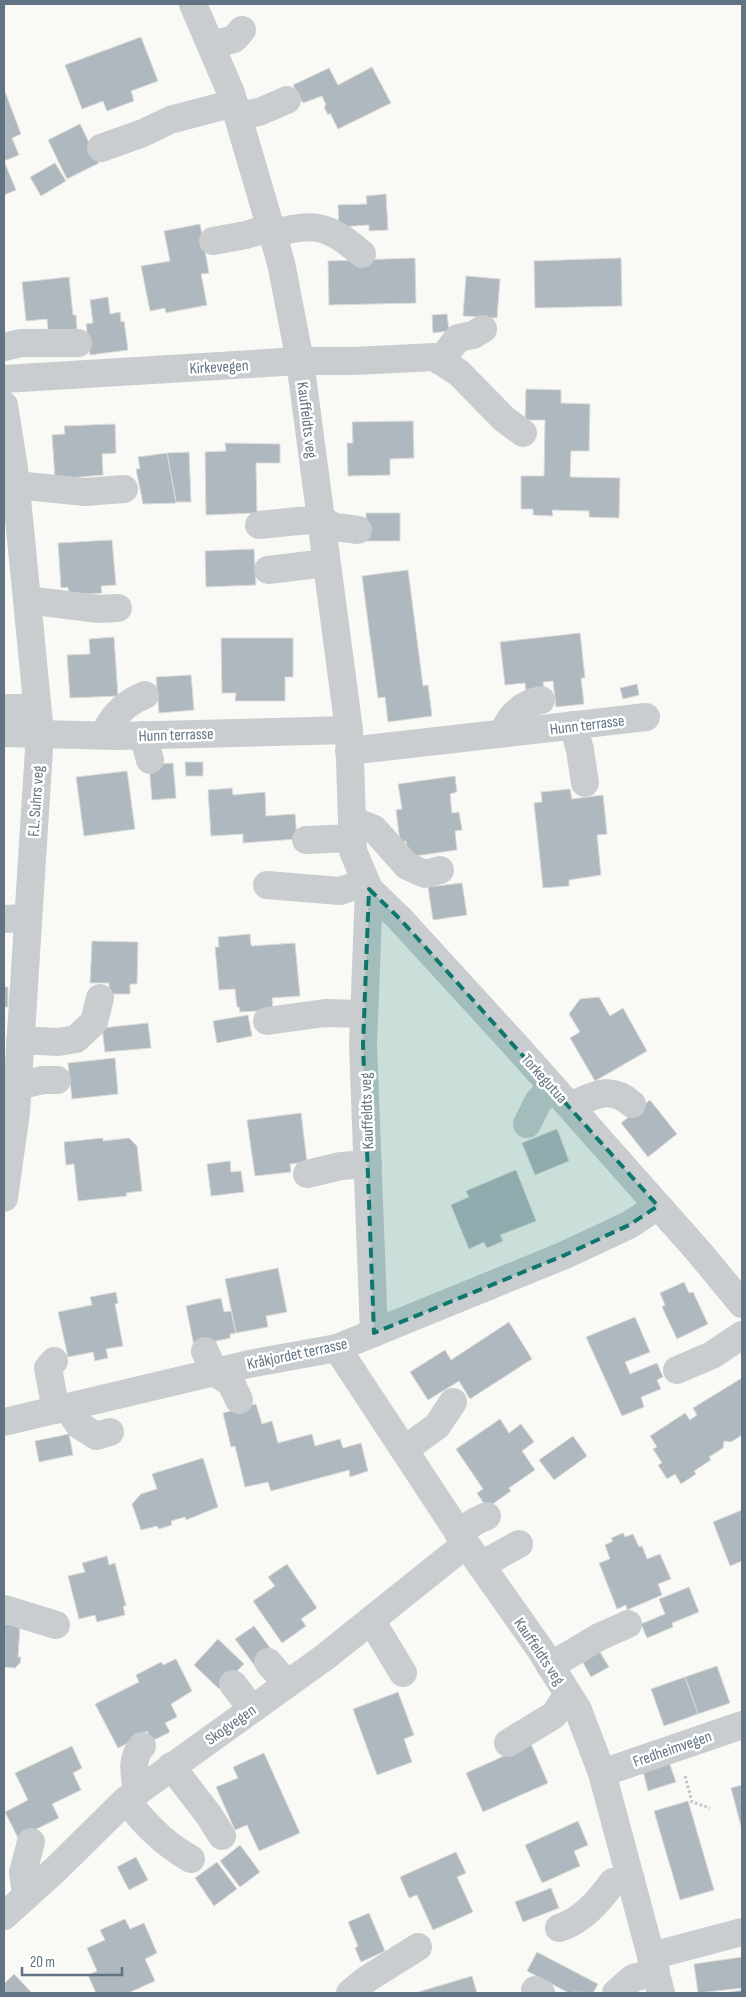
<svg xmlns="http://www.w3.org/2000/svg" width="746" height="1997" font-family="'Sofia Sans Condensed',sans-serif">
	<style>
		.building { fill: #afb8be; stroke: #dbdbd9 }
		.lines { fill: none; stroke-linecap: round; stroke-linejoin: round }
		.path { stroke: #c0c3c5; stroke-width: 3; stroke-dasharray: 2.5 2.5; stroke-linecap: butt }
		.minor { stroke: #c9cdd0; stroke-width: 28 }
		.marked { fill: #0f766e; fill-opacity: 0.2; stroke: #0f766e; stroke-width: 4; stroke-dasharray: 10 6; stroke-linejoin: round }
		.labels { text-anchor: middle; stroke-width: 5; stroke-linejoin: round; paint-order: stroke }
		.street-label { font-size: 16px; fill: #627484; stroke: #fff }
	</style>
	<rect width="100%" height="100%" fill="#f9f9f6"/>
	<g class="building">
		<path d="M141,37L158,81L131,91L134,101L107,111L103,101L82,109L65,65Z"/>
		<path d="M372,67L391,103L338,129L330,113L328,115L324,107L326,105L322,96L303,103L293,85L329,68L338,85Z"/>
		<path d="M4,89L21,134L12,138L19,155L4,161L16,190L4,195Z"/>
		<path d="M80,124L99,163L67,179L48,140Z"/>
		<path d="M55,163L66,181L41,196L30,177Z"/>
		<path d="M386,194L388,230L369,231V225L339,227L338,205L367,204L366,196Z"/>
		<path d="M200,224L209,273L201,274L207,305L166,313L165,308L150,311L141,266L170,261L164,231Z"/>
		<path d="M415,258L416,303L329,305L328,261Z"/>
		<path d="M621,258L622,306L535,308L534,261Z"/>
		<path d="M466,276L500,279L497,318L463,316Z"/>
		<path d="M69,277L73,315H76L77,329L48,332L47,319L26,321L22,282Z"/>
		<path d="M108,297L110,314L120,312L121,322L124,321L128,350L90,355L86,324L93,323L90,300Z"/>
		<path d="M447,314L449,331L433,333L432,315Z"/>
		<path d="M526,389L561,390V403L590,404L589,451H571L570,477L620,478L619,518L589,517V511L552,510L553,516L533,515V509H521V476H544L545,420H525Z"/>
		<path d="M413,421L414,458L390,459V475L348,476L347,443H353L352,422Z"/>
		<path d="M115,424L116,453L102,454L103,475L55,479L52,435L65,434L64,426Z"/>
		<path d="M225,443L280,444V463H256L257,513L206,515L205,452L226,451Z"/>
		<path d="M189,452L191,502H176L167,453Z"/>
		<path d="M167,453L176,503L143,504L136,469H140L138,457Z"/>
		<rect x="366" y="513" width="34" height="28"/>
		<path d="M112,540L116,585L101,586L102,593L69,595L68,587L61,588L58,543Z"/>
		<path d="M254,549L256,585L206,587L205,551Z"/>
		<path d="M408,570L423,686L428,685L432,716L388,722L385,697L378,698L362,576Z"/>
		<path d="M580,633L585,678H581L584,704L556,707L553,681L543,682L544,689L526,691L525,683L505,685L500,642Z"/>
		<path d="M114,637L118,696L70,698L67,655L90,654L89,639Z"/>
		<path d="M221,638H293V677H285V701H235L236,693H222Z"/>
		<path d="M191,675L194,710L159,713L156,677Z"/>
		<path d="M637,684L639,695L623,699L620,688Z"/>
		<path d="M185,762H203V776H186Z"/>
		<path d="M173,763L176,798L152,800L149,765Z"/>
		<path d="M127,771L135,829L84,836L76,777Z"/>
		<path d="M455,776L457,792L450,794L452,813L459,812L462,830L455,831L457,850L408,857L406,841L400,842L396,810L402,809L398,784Z"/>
		<path d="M232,788L233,795L265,792L266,816L295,814L297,839L243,843V834L211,836L208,790Z"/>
		<path d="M570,789L572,799L603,795L607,834L597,835L601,875L569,880V886L543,888L534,803L542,802L541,792Z"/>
		<path d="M462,883L467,915L433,920L428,887Z"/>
		<path d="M250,934L251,945L252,946L295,943L300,996L272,998L273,1010L240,1012L239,1007H237L235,989L219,990L215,947H219L218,937Z"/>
		<path d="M92,941L138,942L137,984H130V994H109V983H90Z"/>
		<rect x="4" y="987" width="4" height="20"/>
		<path d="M599,997L610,1016L623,1008L647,1051L595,1081L570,1038L580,1032L569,1014L580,999Z"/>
		<path d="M248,1015L252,1036L217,1043L213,1021Z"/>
		<path d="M148,1023L151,1048L105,1052L102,1028Z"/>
		<path d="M115,1058L118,1094L72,1099L68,1063Z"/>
		<path d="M650,1100L677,1134L648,1157L621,1123Z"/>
		<path d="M301,1113L307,1162L290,1164L291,1172L255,1176L247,1120Z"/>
		<path d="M557,1129L569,1161L535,1175L522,1143Z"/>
		<path d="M103,1138V1141L129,1138L137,1146L142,1191L126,1193L127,1196L78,1201L74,1164L66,1165L64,1142Z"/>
		<path d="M230,1161L231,1172L241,1171L244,1192L211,1196L207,1164Z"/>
		<path d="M516,1170L536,1221L500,1235L503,1241L487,1248L484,1242L469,1249L451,1205L469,1197L466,1191Z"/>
		<path d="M278,1268L287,1312L266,1316L268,1327L236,1333L225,1279Z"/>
		<path d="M684,1282L689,1293L693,1292L708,1324L677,1339L662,1307L665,1305L660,1293Z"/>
		<path d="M116,1292L118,1303L115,1304L123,1346L106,1349L108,1358L95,1361L93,1352L68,1357L58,1312L92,1305L90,1297Z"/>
		<path d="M221,1298L224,1312L231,1311L236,1333L230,1334V1338L194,1346L186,1306Z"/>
		<path d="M635,1317L650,1352L625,1362L630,1374L657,1363L663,1377L657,1380L661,1389L641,1397L644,1407L622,1416L586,1337Z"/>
		<path d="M509,1322L532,1359L470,1399L459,1381L428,1400L410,1372L445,1350L451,1360Z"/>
		<path d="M742,1378V1435L731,1442L724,1441L723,1448L709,1457L711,1460L694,1471L696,1474L681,1484L675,1474L667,1479L658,1465L662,1463L653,1449L657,1447L650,1436L685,1413L690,1420L697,1415L693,1408Z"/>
		<path d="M256,1404L262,1424L272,1421L278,1443L312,1434L315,1446L340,1439L343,1448L361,1443L368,1471L350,1477L349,1470L271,1491L268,1482L245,1487L235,1446L231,1447L223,1413Z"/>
		<path d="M500,1419L509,1433L521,1424L534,1442L522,1451L535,1470L509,1488L511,1491L487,1508L477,1493L483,1489L456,1449Z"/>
		<path d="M69,1434L73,1455L39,1462L35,1441Z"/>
		<path d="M573,1436L587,1456L554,1480L539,1460Z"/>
		<path d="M203,1458L218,1507L186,1520L185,1517L171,1521L172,1525L159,1529L157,1526L141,1530L132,1504L141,1494L157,1489L152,1474Z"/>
		<path d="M742,1510V1561L730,1566L713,1522Z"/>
		<path d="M623,1533L625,1537L633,1534L639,1547L642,1546L647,1559L660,1554L671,1579L658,1584L662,1595L627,1610L626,1605L617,1609L599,1563L610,1559L605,1545L613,1541L611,1538Z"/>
		<path d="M107,1556L109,1565L115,1563L126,1606H123L125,1615L97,1622L95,1615L79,1619L68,1576L85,1572L82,1563Z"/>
		<path d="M287,1564L317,1608L301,1619L306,1626L282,1643L253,1601L275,1586L268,1577Z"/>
		<path d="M689,1587L699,1612L672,1623L673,1627L647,1638L641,1624L665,1614L659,1599Z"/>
		<path d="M4,1624L20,1625L18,1657H21L20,1663L15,1668L4,1667Z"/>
		<path d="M254,1626L274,1653L255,1666L235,1639Z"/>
		<path d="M218,1639L244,1664L219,1689L194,1665Z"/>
		<path d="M598,1649L609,1667L591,1677L581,1659Z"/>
		<path d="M176,1659L192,1691L171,1704L177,1717L165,1723L170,1732L152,1741L147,1731L139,1736L140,1737L118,1748L95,1704L139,1682L136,1675L161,1662L163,1665Z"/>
		<path d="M717,1666L730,1703L698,1714L685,1677Z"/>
		<path d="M685,1677L698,1714L664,1726L651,1689Z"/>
		<path d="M398,1692L414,1735L404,1739L412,1762L377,1775L353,1709Z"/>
		<path d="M531,1744L548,1783L483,1812L466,1773Z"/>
		<path d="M72,1746L82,1768L73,1773L81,1790L52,1804L59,1818L18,1838L5,1812L28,1800L15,1773Z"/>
		<path d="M264,1753L300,1833L259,1851L247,1825L235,1830L216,1787L238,1778L233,1767Z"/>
		<path d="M669,1762L676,1782L648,1791L643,1771Z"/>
		<path d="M742,1785V1830L731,1788Z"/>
		<path d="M688,1801L714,1890L680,1900L654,1811Z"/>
		<path d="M578,1821L588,1845L574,1851L580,1866L542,1883L525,1845Z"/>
		<path d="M240,1845L260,1872L240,1887L220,1861Z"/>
		<path d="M456,1852L466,1873L457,1877L473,1912L433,1930L417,1895L409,1898L400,1877Z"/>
		<path d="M136,1857L148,1880L129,1890L117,1867Z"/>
		<path d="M217,1862L237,1889L214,1906L195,1878Z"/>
		<path d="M551,1888L559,1908L523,1922L515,1902Z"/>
		<path d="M369,1913L385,1951L361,1962L355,1948L358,1946L348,1922Z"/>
		<path d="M125,1919L130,1929L144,1923L157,1953L145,1959L155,1981L128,1993H96L88,1975L97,1971L87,1948L105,1940L100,1930Z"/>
		<path d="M537,1952L598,1984L593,1993L575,1992L569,1993L527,1971Z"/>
		<path d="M742,1957V1988L698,1993L694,1964Z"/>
		<path d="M14,1974L32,1993H4V1984Z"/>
		<path d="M472,1976L477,1993H415Z"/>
		<path d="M742,1990V1993H729V1992Z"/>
	</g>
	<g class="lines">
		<path class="path" d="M685,1776L692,1802L710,1808"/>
		<g class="minor">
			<path d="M193,4L231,93L281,263L300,361L349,730L353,851L369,889L400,919L518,1048L699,1252L742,1304"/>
			<path d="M211,45L234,39L242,30"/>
			<path d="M238,116L259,112L287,100"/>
			<path d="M101,148L143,133L170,120L234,103"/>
			<path d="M273,234C314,221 330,226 362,254"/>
			<path d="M213,241L246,235L271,227"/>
			<path d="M4,347L21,343H78"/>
			<path d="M440,361L458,338L473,335L483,329"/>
			<path d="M4,379L300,361H354L435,357L459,373L504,419L523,433"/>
			<path d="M4,405L14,468L40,733L16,1112L4,1198"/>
			<path d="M16,485L85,492L124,489"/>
			<path d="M259,525L298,521L321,520L335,527L358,530"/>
			<path d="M268,570L326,563"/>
			<path d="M27,600L99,609L118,608"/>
			<path d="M4,708H37"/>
			<path d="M573,725L580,750L585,783"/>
			<path d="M4,733L117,736L349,730"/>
			<path d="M503,733C510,715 522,704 541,700"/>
			<path d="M104,735C112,716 125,703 145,695"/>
			<path d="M143,735L150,760"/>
			<path d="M349,751L646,717"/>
			<path d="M352,820L374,829L407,866L425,874L440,870"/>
			<path d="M306,840L353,838"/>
			<path d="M267,885L340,891L366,882"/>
			<path d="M369,889L363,1045L374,1333"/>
			<path d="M4,919L28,918"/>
			<path d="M267,1021L325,1013L364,1014"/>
			<path d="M20,1040L58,1042L76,1039L94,1022L100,998"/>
			<path d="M17,1086L43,1080H57"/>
			<path d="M570,1106C593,1096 610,1084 632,1104"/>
			<path d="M527,1124L538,1102L552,1086"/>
			<path d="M307,1174L341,1166L368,1164"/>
			<path d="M337,1348L466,1544L540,1649L578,1710L602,1773L661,1993"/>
			<path d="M205,1351L214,1372L231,1383L239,1400"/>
			<path d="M54,1361L48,1368L56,1410"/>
			<path d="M677,1370L712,1355L742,1335"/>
			<path d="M67,1407L79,1425L96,1436L110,1432"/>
			<path d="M4,1422L249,1364L337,1348L565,1255L629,1225L658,1206"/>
			<path d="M404,1450L437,1426L453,1402"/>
			<path d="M458,1533L476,1521L487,1516"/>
			<path d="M481,1565L519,1544"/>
			<path d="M4,1609L56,1625"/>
			<path d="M371,1620L403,1673"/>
			<path d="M268,1662L287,1684"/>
			<path d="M550,1666L599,1637L628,1624"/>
			<path d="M233,1684L252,1709"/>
			<path d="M508,1743L554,1715L568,1694"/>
			<path d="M171,1766L208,1814L222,1836"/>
			<path d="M602,1773L742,1725"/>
			<path d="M137,1792C135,1775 130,1759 142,1746"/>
			<path d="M126,1800C145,1824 164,1844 191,1859"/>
			<path d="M26,1896L23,1872L31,1842"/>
			<path d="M4,1916L56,1869L126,1800L325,1657L466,1544"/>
			<path d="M559,1928C582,1921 598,1902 613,1882L631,1880"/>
			<path d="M651,1956L742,1932"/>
			<path d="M535,1990L541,1993"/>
			<path d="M350,1993L367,1979L418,1947"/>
			<path d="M616,1993L633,1978L656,1972"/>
		</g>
	</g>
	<path class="marked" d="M369,889L400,919L658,1206L629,1225L565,1255L374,1333L363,1045Z"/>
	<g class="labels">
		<g class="street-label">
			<text transform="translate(219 366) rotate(-3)" y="6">Kirkevegen</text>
			<text transform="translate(308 420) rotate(83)" y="6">Kauffeldts veg</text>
			<text transform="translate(587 724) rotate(-7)" y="6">Hunn terrasse</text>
			<text transform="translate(176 734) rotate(-2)" y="6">Hunn terrasse</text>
			<text transform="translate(35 801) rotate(-86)" y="6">F.L. Suhrs veg</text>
			<text transform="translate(545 1078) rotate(48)" y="6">Torkegutua</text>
			<text transform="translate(366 1111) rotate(-92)" y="6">Kauffeldts veg</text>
			<text transform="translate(297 1353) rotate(-12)" y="6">Kråkjordet terrasse</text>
			<text transform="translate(540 1651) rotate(56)" y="6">Kauffeldts veg</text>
			<text transform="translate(230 1724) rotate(-35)" y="6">Skogvegen</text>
			<text transform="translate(672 1748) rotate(-19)" y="6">Fredheimvegen</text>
		</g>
	</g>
	<rect width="746" height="1997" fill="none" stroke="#627484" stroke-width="10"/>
	<path d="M22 1967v8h100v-8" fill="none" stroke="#627484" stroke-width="2.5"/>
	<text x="30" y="1967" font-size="15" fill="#627484" stroke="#ffffff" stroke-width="4" paint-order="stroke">20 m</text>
</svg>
